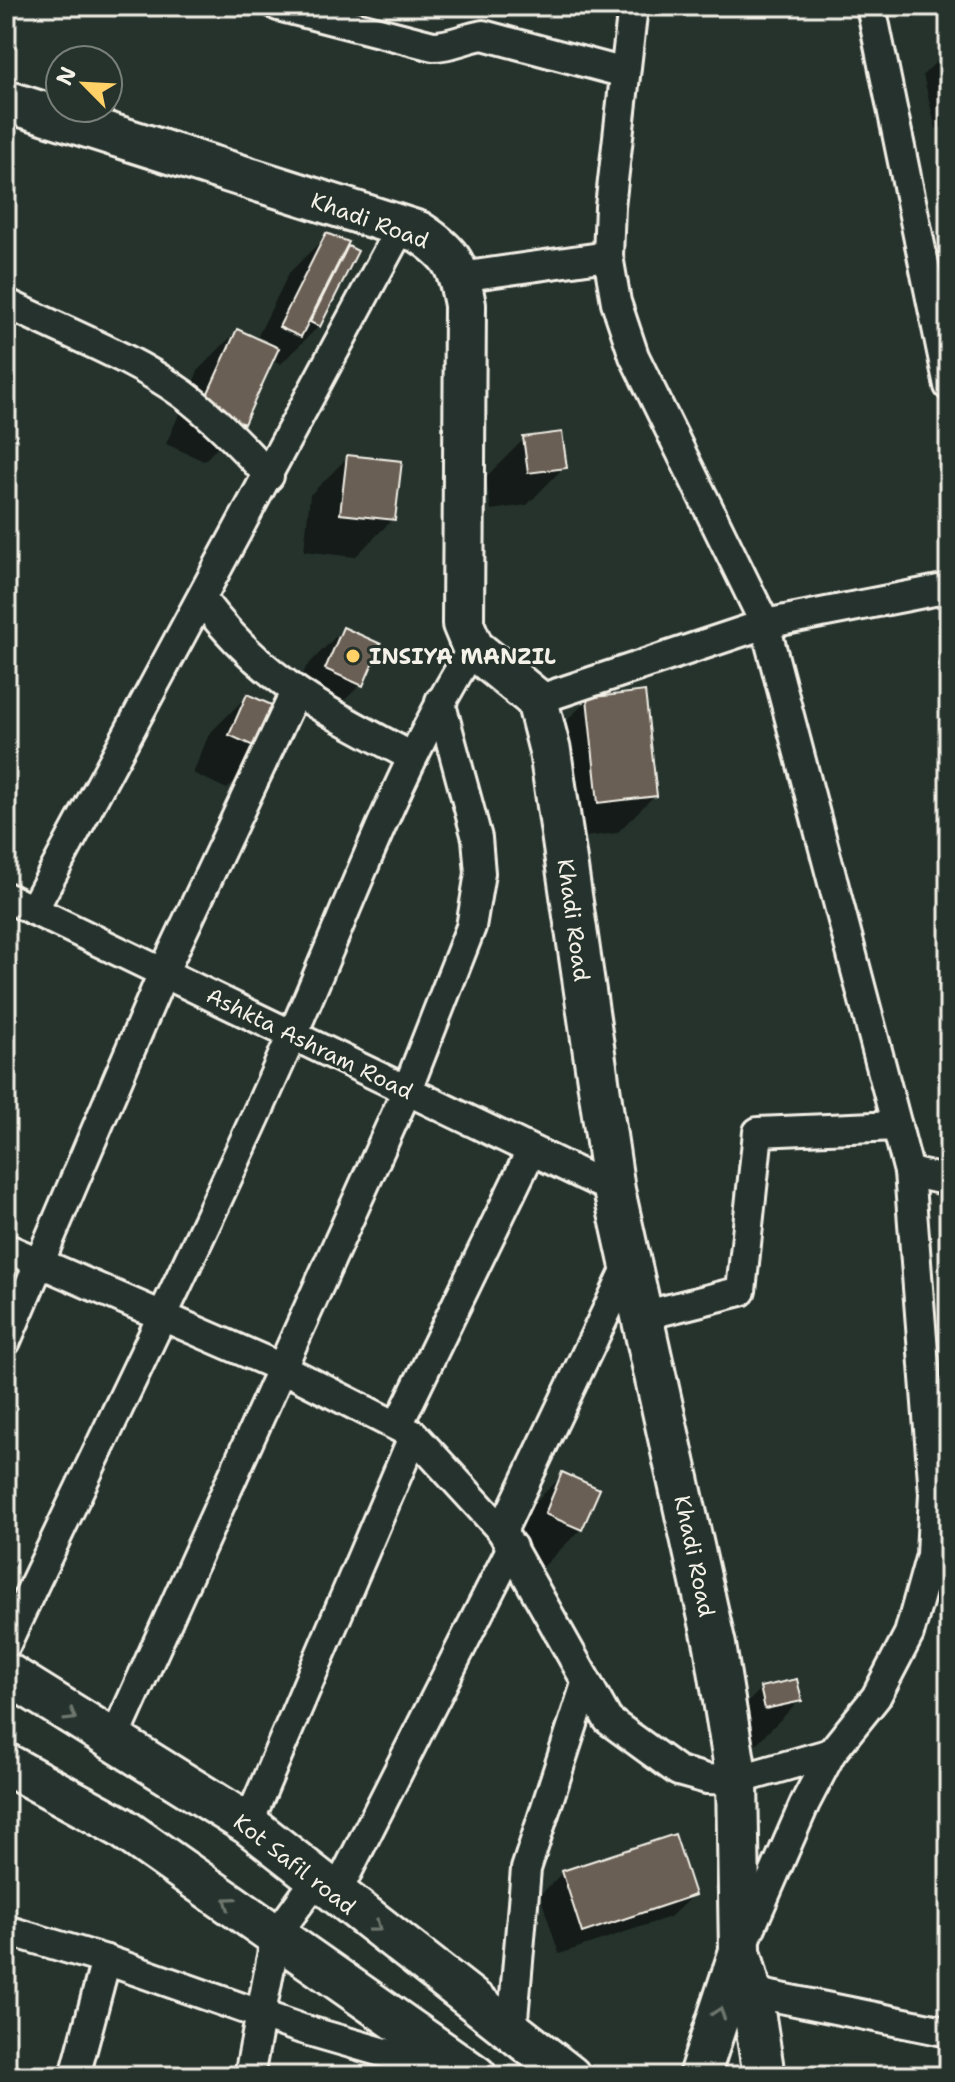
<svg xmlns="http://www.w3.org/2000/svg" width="955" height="2082" font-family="'Shantell Sans',sans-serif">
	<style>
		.shadow { fill: #0007 }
		.building { fill: #6a5f55; stroke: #f4f1e8; stroke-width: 2 }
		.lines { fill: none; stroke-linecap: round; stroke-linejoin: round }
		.street-casing { stroke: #f4f1e8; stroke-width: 34 }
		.secondary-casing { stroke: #f4f1e8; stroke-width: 46 }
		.street { stroke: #26332d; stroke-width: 28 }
		.secondary { stroke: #26332d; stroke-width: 40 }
		.oneway { stroke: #6e766e }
		.poi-dot { fill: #ffd166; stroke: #26332d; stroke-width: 3 }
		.labels { text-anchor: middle; stroke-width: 6; stroke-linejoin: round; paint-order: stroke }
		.street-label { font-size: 22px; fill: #f4f1e8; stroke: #26332d }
		.poi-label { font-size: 22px; font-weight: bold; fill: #f4f1e8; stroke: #26332d; text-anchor: start }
	</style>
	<rect width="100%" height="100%" fill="#26332d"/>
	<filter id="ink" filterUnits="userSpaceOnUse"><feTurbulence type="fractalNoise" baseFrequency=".0125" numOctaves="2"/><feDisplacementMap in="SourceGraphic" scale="16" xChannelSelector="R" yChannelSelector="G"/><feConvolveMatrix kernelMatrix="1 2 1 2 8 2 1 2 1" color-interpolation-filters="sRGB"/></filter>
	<g filter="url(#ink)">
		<g class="shadow">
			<path d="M949,49V126L936,129L923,75Z"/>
			<path d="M327,235L356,252L319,326L281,364L275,361L267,369L242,423L204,461L166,444L199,369L237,331L256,340L289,273Z"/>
			<path d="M524,439L564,467L527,505L491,510L486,477Z"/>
			<path d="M348,457L393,519L355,557L304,551L310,495Z"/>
			<path d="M343,629L361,684L323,722L289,707L306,667Z"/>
			<path d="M247,696L265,751L227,789L193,773L209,734Z"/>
			<path d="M587,700L655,795L617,833L561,840L550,738Z"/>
			<path d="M563,1475L581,1529L543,1567L508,1552L525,1512Z"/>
			<path d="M761,1689L800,1700L755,1745L720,1753L716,1734Z"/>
			<path d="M563,1872L693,1895L670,1917L559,1954L540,1895Z"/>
		</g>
		<g class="building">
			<path d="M326,233L349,242L301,337L279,327Z"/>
			<path d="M348,246L358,251L320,327L310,322Z"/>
			<path d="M237,329L279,348L244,424L202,406Z"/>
			<path d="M562,432L567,468L528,473L523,437Z"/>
			<path d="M347,455L402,461L395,520L340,514Z"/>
			<path d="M343,627L381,644L363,686L325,669Z"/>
			<path d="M645,691L657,796L598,803L587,698Z"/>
			<path d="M247,694L285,711L267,752L229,735Z"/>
			<path d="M562,1472L600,1489L582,1530L545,1514Z"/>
			<path d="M797,1679L802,1701L765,1709L760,1687Z"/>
			<path d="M675,1834L695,1895L582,1933L562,1871Z"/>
		</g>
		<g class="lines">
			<defs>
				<g id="street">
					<path d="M278,6L433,46C452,46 464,38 483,35L625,73"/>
					<path d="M633,6L610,207L608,256L616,302L634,356L765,624L909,1172"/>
					<path d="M871,6L949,386"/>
					<path d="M460,277L608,256"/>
					<path d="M6,303C65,332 130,356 183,394C215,418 242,446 269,476"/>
					<path d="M202,600C265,683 323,709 412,757"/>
					<path d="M537,700L765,624L949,588"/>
					<path d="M6,897L614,1190"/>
					<path d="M33,910L401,227"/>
					<path d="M6,1248L284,1369L414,1435L502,1531L608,1720L678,1771L707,1779L737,1780L831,1753"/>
					<path d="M642,1316L741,1291L758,1132L897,1126"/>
					<path d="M6,1341L163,973L295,693"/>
					<path d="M398,1425L531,1151"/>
					<path d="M502,1531L630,1262"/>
					<path d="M6,1644C102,1439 203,1237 294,1031C351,902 398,767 473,648"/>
					<path d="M113,1742L407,1090L471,927L480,873L477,838L440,701"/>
					<path d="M248,1824L414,1435"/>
					<path d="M335,1896L512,1547"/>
					<path d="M6,1930L106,1960L302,2029L462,2075"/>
					<path d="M744,1943L805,1803L831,1753L876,1697L909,1634L931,1555L934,1493L909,1172L949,1181"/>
					<path d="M751,1992L949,2032"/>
					<path d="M512,2030L526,1869L586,1684"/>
					<path d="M75,2076L106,1960"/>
					<path d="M249,2076L276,1935L316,1880"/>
				</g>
				<g id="secondary">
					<path d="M6,101L419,232C453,254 458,266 465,305L463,624L473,648L537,700L550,751L614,1190L715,1645L737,1780L740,1951L751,1992L764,2076"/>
					<path d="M6,1673L248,1824L570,2076"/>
					<path d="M6,1764L121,1827L476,2076"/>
					<path d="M699,2076L740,1951"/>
				</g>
			</defs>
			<use href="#street" class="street-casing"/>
			<use href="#secondary" class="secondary-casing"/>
			<use href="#street" class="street"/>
			<use href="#secondary" class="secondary"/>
		</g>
		<defs><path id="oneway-chevron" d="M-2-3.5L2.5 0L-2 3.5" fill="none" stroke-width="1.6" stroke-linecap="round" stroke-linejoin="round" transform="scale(2)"/></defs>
		<g class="oneway">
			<use href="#oneway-chevron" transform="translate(71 1716) rotate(32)"/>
			<use href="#oneway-chevron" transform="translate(229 1902) rotate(-145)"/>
			<use href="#oneway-chevron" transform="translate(376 1927) rotate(37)"/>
			<use href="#oneway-chevron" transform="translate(719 2013) rotate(-72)"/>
		</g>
	</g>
	<circle class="poi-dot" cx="353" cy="656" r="8"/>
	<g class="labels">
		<g class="street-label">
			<text transform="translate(370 220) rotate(20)" y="8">Khadi Road</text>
			<text transform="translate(574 920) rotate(82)" y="8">Khadi Road</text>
			<text transform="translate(310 1043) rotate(26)" y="8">Ashkta Ashram Road</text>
			<text transform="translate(695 1556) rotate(78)" y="8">Khadi Road</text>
			<text transform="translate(295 1864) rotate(38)" y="8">Kot Safil road</text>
		</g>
		<g class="poi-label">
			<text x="369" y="664">INSIYA MANZIL</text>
		</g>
	</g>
	<rect width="955" height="2082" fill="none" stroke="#26332d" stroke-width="32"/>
	<rect x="16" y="16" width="923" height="2050" fill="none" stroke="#f4f1e8" stroke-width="3" filter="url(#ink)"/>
	<g transform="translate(84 84) rotate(294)"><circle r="38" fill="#26332d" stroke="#787f78" stroke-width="2"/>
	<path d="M0-6L14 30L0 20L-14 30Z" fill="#ffd166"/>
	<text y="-12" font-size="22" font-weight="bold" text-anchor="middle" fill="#f4f1e8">N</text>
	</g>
</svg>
